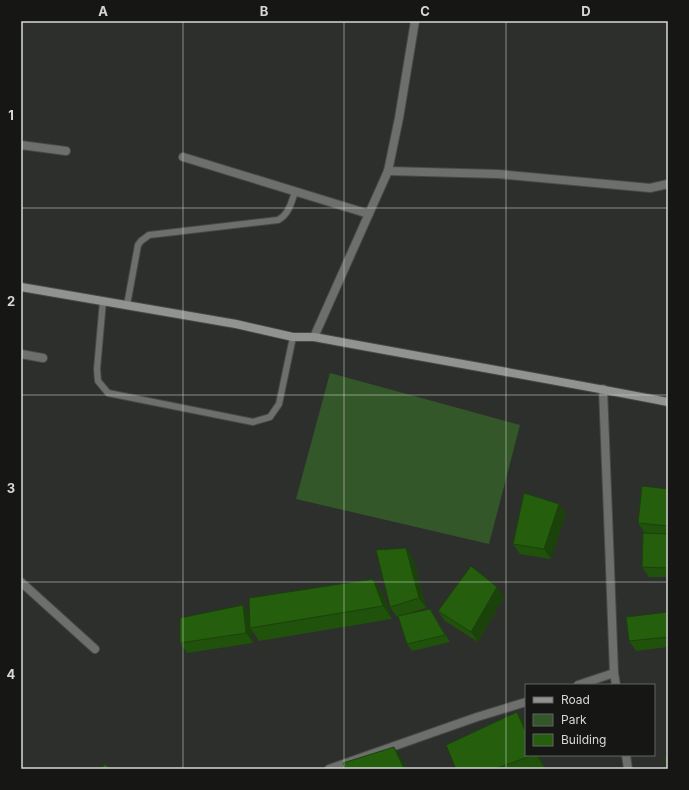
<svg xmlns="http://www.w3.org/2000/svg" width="689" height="790" font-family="Inter,sans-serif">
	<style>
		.green { fill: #335729 }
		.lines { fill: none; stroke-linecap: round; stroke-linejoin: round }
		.lane-casing { stroke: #484a47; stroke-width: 8 }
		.street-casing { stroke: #484a47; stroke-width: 10 }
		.secondary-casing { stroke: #484a47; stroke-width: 10 }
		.lane { stroke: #6d6f6d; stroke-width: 6 }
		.street { stroke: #6d6f6d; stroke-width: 8 }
		.secondary { stroke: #919391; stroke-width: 8 }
		.wall { fill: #20520c }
		.shaded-wall { fill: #1a420a }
		.building { fill: #255f0e; stroke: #1a420a }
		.grid { fill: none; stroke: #d7d8d6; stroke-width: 1; stroke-opacity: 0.55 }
		.neatline { fill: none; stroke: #d7d8d6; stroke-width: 1.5 }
		.grid-label { font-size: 13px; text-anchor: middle; font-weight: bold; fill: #d7d8d6 }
	</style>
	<rect width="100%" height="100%" fill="#2d2f2c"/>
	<path class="green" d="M330,373L520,425L489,544L296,499Z"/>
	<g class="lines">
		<defs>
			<g id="lane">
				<path d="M103,301L97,369L98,381L108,393L253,422L270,417L279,404L293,337"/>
				<path d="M127,305L138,245L141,241L149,235L278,220C289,214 291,203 295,192"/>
			</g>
			<g id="street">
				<path d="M21,145L66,151"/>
				<path d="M183,157L369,214"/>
				<path d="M388,171L498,174L650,188L668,184"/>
				<path d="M314,337L388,171L399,118L415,21"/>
				<path d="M21,354L43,358"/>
				<path d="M603,389L609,541L614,673L616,685"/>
				<path d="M21,582L95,649"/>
				<path d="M578,685L614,673"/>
				<path d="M626,755L628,769"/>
				<path d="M329,769L477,717L526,702"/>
			</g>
			<path id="secondary" d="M21,287L236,324L293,337H314C432,359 550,379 668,402"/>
		</defs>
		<use href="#lane" class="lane-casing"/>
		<use href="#street" class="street-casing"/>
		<use href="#secondary" class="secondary-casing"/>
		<use href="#lane" class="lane"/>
		<use href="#street" class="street"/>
		<use href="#secondary" class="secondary"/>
	</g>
	<g class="wall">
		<path d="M668,489V577H649L642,567L652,534L645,533L638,523Z"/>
		<path d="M559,504L566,514L551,559L520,554L513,544Z"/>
		<path d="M406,548L413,558L426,608L406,614L434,616L450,642L412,651L407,644L398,617H397L390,607Z"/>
		<path d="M382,592L392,619L259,641L251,629L253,643L187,653L180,643L243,605L250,615Z"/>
		<path d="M504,597L478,642L445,621L438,611Z"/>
		<path d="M668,612V647L636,651L629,641Z"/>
		<path d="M526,755H539L544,767L540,769H456Z"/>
	</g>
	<g class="shaded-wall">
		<path d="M559,504L566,514L551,559L544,549Z"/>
		<path d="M406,548L413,558L426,608L419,598Z"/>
		<path d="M373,579L382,592L392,619L383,606Z"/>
		<path d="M497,587L504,597L478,642L471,632Z"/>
		<path d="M243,605L250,615V628L251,629L253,643L246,633Z"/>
		<path d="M517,712L526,725V733Z"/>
		<path d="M394,747L401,757L407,769H404Z"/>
		<path d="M536,755H539L544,767Z"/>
	</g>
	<g class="building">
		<path d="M642,486L668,489V526L638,523Z"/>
		<path d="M524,493L559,504L544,549L513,544Z"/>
		<path d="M643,533L668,534V568L642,567Z"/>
		<path d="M406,548L419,598L390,607L376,550Z"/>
		<path d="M471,566L497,587L471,632L438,611Z"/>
		<path d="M373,579L383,606L250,628L249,598Z"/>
		<path d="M243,605L246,633L180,643V618Z"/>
		<path d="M430,609L445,635L407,644L398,616Z"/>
		<path d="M668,612V637L629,641L626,617Z"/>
		<path d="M517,712L526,733V755H533L495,769H456L446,745Z"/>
		<path d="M394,747L404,769H345L343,763Z"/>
		<path d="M668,756V769L665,757Z"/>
		<path d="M105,764L110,769H101Z"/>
	</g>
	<path class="grid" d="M183,21V769M344,21V769M506,21V769M21,208H668M21,395H668M21,582H668"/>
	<rect width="689" height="790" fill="none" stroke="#161715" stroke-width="44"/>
	<rect x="525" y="684" width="130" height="72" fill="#161715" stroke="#636462"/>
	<rect x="533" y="697" width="20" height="6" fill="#919391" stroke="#636462"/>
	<text x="561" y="704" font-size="12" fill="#d7d8d6">Road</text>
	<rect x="533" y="714" width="20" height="12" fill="#335729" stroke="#636462"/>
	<text x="561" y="724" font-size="12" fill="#d7d8d6">Park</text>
	<rect x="533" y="734" width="20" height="12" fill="#255f0e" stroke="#636462"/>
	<text x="561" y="744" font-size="12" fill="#d7d8d6">Building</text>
	<rect x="22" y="22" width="645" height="746" class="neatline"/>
	<g class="grid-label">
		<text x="103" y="16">A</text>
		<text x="264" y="16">B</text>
		<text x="425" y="16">C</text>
		<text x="586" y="16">D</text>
		<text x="11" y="120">1</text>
		<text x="11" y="306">2</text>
		<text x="11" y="493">3</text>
		<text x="11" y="679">4</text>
	</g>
</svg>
